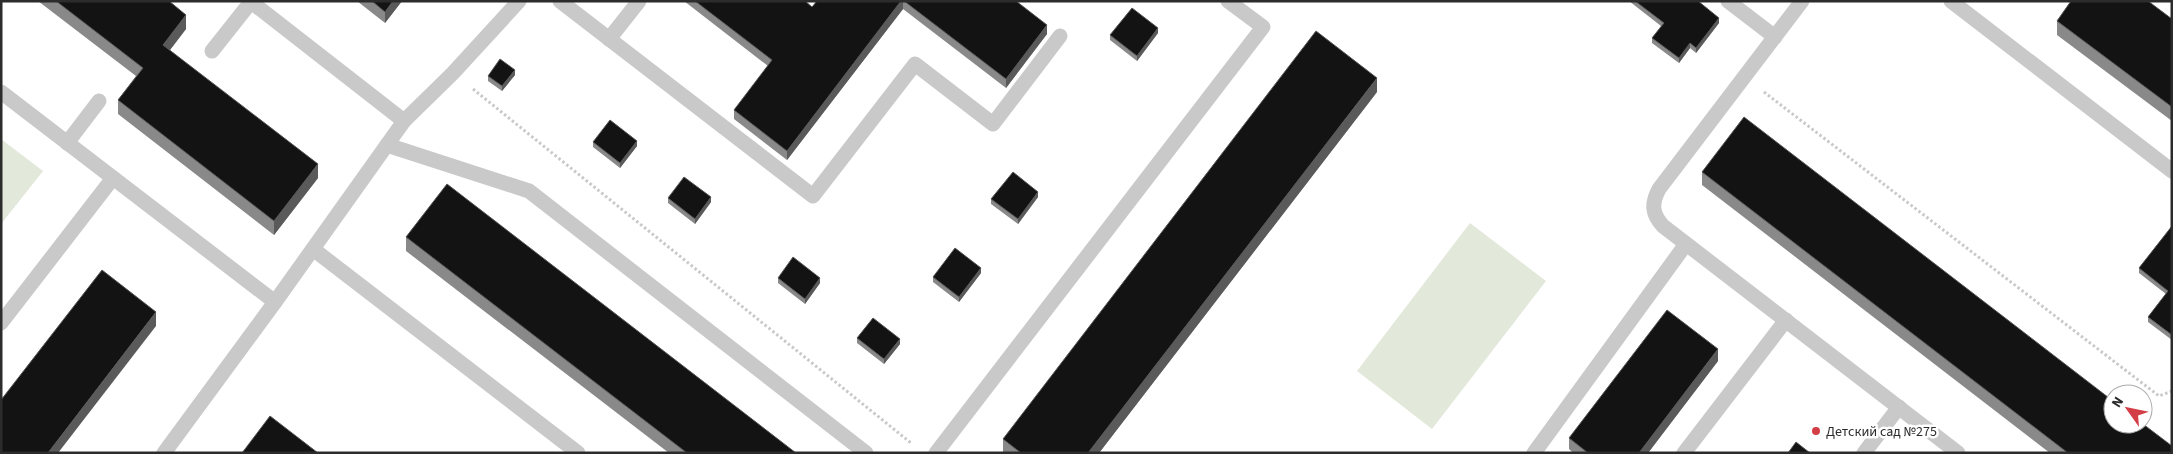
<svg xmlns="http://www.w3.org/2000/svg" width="2173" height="454" font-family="'Source Sans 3',sans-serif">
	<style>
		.green { fill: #e2e8da }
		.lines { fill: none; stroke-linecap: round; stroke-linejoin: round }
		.path { stroke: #c9c9c9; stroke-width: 3; stroke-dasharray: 2.5 2.5; stroke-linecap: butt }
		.service { stroke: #c9c9c9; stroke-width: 15 }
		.wall { fill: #898989 }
		.shaded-wall { fill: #5a5a5a }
		.building { fill: #131313; stroke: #5a5a5a }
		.poi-dot { fill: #d33e46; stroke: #fff; stroke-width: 2 }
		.labels { text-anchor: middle; stroke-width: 5; stroke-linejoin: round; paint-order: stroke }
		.poi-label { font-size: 14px; fill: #2c2c2c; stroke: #fff; text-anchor: start }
	</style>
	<rect width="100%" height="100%" fill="#fff"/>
	<g class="green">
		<path d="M1,139L43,171L1,224Z"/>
		<path d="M1470,223L1546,281L1432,429L1357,371Z"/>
	</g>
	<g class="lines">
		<g class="path">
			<path d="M473,89L911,443"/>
			<path d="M1764,92L2159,396L2172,391"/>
		</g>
		<g class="service">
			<path d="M250,1L404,121"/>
			<path d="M560,1L813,196L915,64L993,124L1060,36"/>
			<path d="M1728,1L1775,37"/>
			<path d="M1802,1L1659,189C1651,204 1652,214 1663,226L1958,453"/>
			<path d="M1951,1L2172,171"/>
			<path d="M609,39L639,1"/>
			<path d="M212,51L250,3"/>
			<path d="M1,92L275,302"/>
			<path d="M67,143L99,101"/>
			<path d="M387,145L529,191L866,453"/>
			<path d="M313,249L578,453"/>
			<path d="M1,323L113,178"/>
			<path d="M164,453L275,302L404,121L453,73L519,1"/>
			<path d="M936,453L1263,27L1228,1"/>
			<path d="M1534,453L1686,244"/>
			<path d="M1684,453L1786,320"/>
			<path d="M1864,453L1899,407"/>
		</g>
	</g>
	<g class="wall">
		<path d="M38,1H169L186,29L170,50L318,178L274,235L118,114V100L136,76Z"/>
		<path d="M357,1H402L385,23Z"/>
		<path d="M684,1H805L812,7L817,1H1016L1047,34L1006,88L903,9L787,160L734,119V110L768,66Z"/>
		<path d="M1629,1H1698L1719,23L1696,53L1690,48L1679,63L1652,43V38L1661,26Z"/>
		<path d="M2172,19V121L2057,35V21Z"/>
		<path d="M1158,33L1137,61L1110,40V35Z"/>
		<path d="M515,75L502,91L488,81V76Z"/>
		<path d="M1377,92L1099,453H1003V439Z"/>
		<path d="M593,142L637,146L620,168L593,147Z"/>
		<path d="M1702,172L2172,453H2050L1702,185Z"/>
		<path d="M1038,197L1018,224L991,204V199Z"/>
		<path d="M668,198L711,202L695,224L668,203Z"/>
		<path d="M2172,226V340L2148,322V317L2166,294L2139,273V268Z"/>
		<path d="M406,237L796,453H669L406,251Z"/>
		<path d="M981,273L959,302L933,282V277Z"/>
		<path d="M778,278L820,283L805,304L778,283Z"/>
		<path d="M857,338L900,344L884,364L857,343Z"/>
		<path d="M1718,361L1648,453H1573L1569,449V438Z"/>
	</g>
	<g class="shaded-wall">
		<path d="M393,1H402L385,23V12Z"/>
		<path d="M901,1H903V9L787,160V151Z"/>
		<path d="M186,15V29L163,59V45Z"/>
		<path d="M1719,18V23L1696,53V48Z"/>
		<path d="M1047,25V34L1006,88V79Z"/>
		<path d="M1158,28V33L1137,61V56Z"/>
		<path d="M1690,43V48L1679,63V58Z"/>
		<path d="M515,70V75L502,91V86Z"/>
		<path d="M1377,78V92L1099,453H1088Z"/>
		<path d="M637,141V146L620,168V163Z"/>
		<path d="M318,164V178L274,235V221Z"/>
		<path d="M1038,192V197L1018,224V219Z"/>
		<path d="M711,197V202L695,224V219Z"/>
		<path d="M981,268V273L959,302V297Z"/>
		<path d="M820,278V283L805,304V299Z"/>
		<path d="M156,312V326L58,453H48Z"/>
		<path d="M900,339V344L884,364V359Z"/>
		<path d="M1718,349V361L1648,453H1639Z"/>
	</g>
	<g class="building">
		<path d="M56,1H169L186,15L163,45L318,164L274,221L118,100L143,68Z"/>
		<path d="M372,1H393L385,12Z"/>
		<path d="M695,1H805L812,7L817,1H901L787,151L734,110L772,60Z"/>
		<path d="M904,1H1016L1047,25L1006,79Z"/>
		<path d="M1635,1H1698L1719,18L1696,48L1690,43L1679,58L1652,38L1664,23Z"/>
		<path d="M2071,1H2148L2172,19V107L2057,21Z"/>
		<path d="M1132,8L1158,28L1137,56L1110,35Z"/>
		<path d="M1316,31L1377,78L1088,453H1021L1003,439Z"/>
		<path d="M500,59L515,70L502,86L488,76Z"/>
		<path d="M1744,117L2113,401V424H2143L2172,446V453H2068L1702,172Z"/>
		<path d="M610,120L637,141L620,163L593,142Z"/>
		<path d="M1013,172L1038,192L1018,219L991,199Z"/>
		<path d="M684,177L711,197L695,219L668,198Z"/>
		<path d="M447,184L796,453H687L406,237Z"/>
		<path d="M2172,226V335L2148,317L2168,291L2139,268Z"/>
		<path d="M955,248L981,268L959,297L933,277Z"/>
		<path d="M793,257L820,278L805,299L778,278Z"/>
		<path d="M102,270L156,312L48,453H1V400Z"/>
		<path d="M1667,310L1718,349L1639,453H1588L1569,438Z"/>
		<path d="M873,318L900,339L884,359L857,338Z"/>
		<path d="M270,416L318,453H242Z"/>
		<path d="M1796,442L1810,453H1788Z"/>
	</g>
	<circle class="poi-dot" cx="1816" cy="431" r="5"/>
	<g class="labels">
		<g class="poi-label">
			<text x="1826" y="436">Детский сад №275</text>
		</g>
	</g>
	<rect width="2173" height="454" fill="none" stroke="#2c2c2c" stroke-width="5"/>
	<g transform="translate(2128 409) rotate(303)"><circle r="24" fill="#ffffff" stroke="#ababab"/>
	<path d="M0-4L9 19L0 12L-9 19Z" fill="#d33e46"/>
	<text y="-8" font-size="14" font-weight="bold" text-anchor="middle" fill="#2c2c2c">N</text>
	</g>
</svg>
